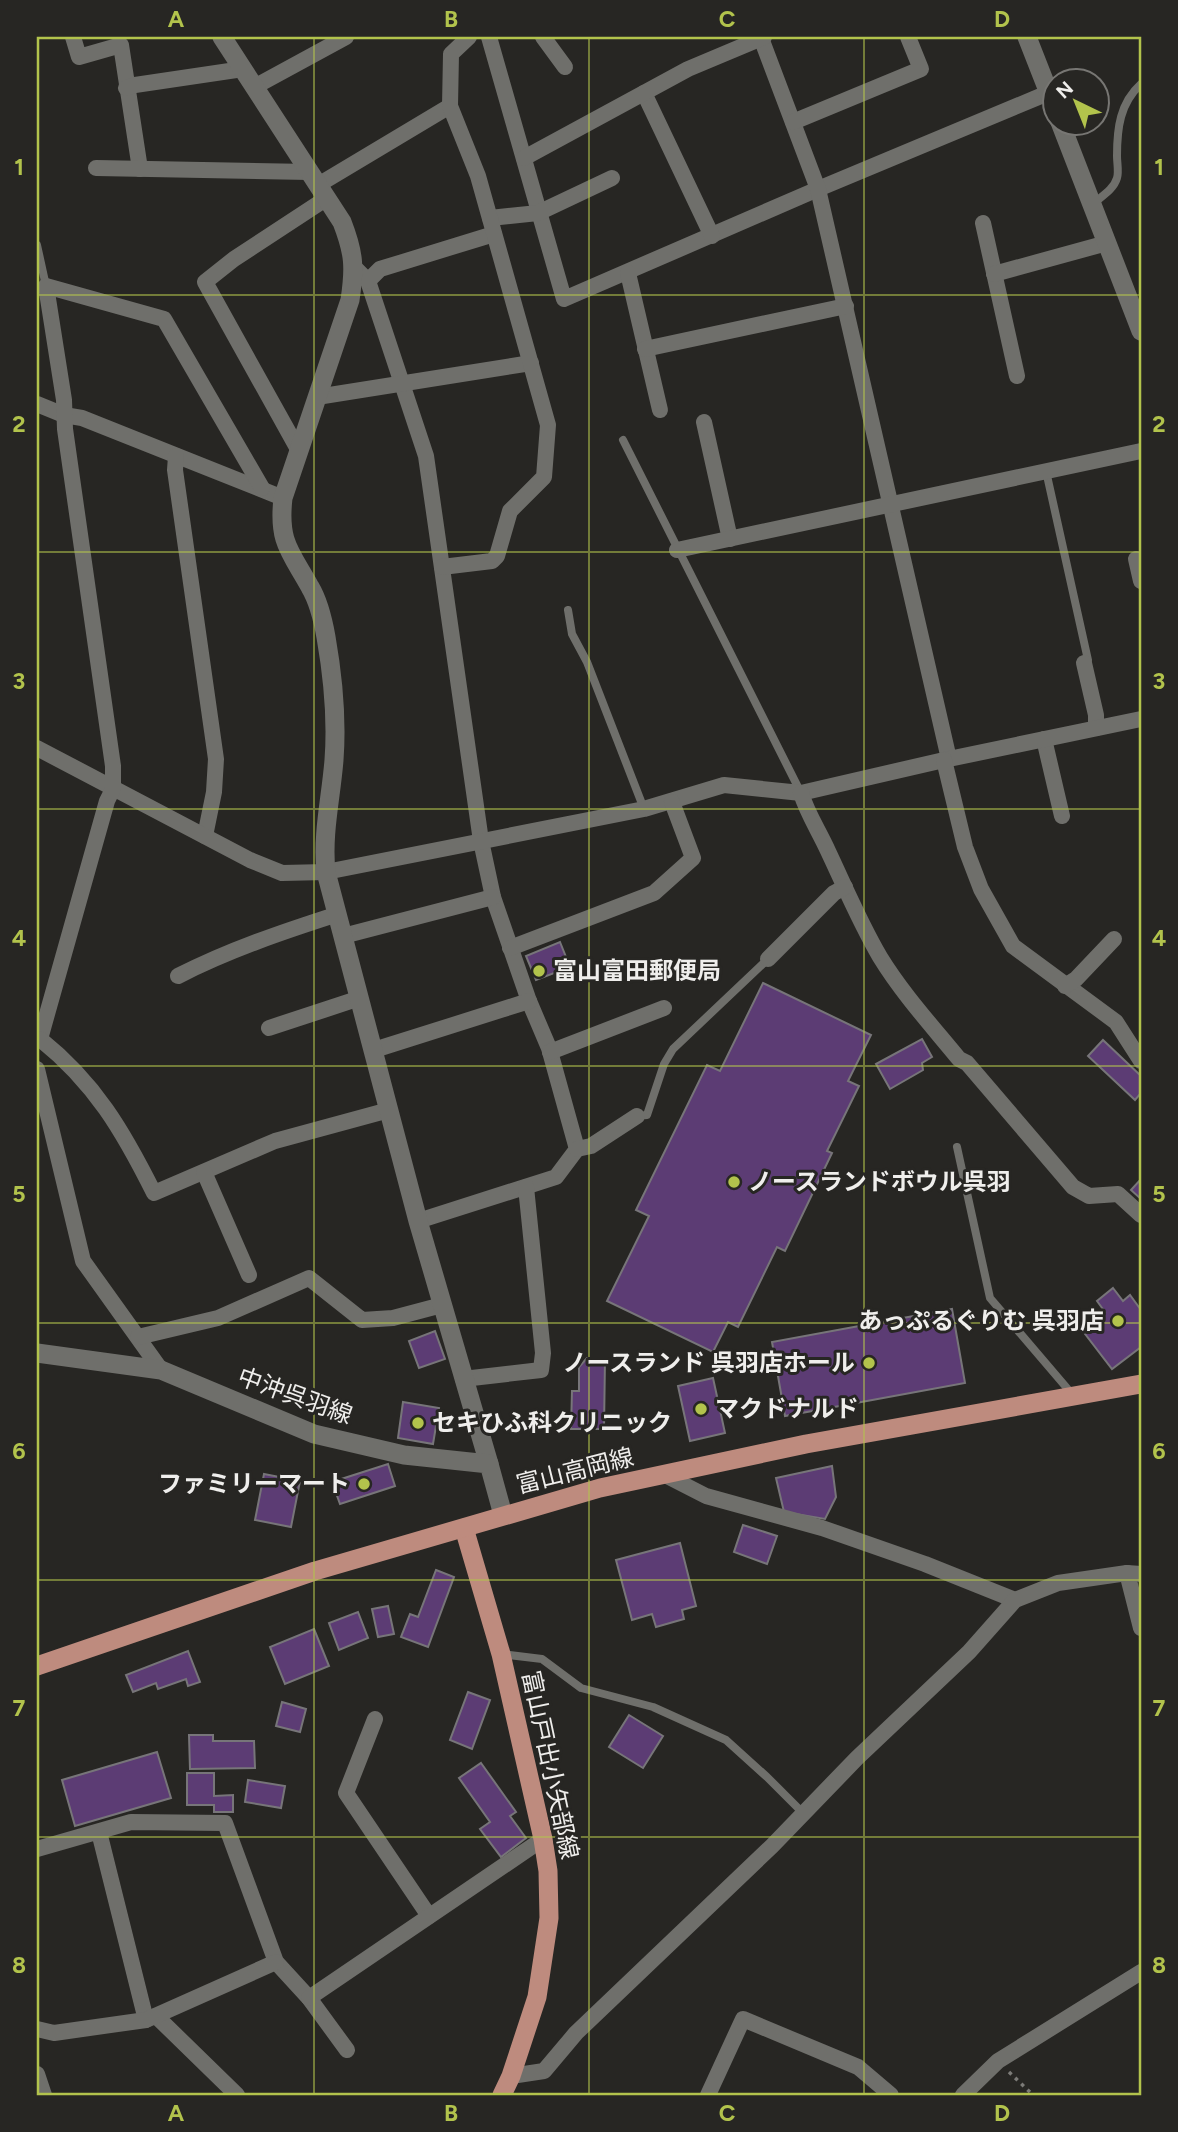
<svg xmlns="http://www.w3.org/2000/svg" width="1178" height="2132" font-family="Figtree,'Noto Sans JP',sans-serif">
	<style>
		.building { fill: #5c3c74; stroke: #777579; stroke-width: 2 }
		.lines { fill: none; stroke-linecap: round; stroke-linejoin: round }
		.path { stroke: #7c7b78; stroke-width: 3.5; stroke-dasharray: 3.5 5; stroke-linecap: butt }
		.service { stroke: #6f6f6b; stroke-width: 8 }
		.minor { stroke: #6f6f6b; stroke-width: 16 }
		.tertiary { stroke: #6f6f6b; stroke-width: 19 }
		.secondary { stroke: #6f6f6b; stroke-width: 19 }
		.primary { stroke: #be8b7e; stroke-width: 19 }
		.grid { fill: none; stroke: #b2c34c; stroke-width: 2; stroke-opacity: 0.55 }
		.poi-dot { fill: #b2c34c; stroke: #272623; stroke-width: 2.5 }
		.labels { text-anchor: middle; stroke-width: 6; stroke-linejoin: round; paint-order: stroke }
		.poi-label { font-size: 24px; font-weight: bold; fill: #efeeec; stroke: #272623; text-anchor: start }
		.street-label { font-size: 24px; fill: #efeeec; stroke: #272623 }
		.neatline { fill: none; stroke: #b2c34c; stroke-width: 2.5 }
		.grid-label { font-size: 23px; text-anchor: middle; font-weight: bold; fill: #b2c34c }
	</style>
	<rect width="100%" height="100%" fill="#272623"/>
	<g class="building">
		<path d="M560,942L570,967L536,980L526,956Z"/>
		<path d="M763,983L871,1035L848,1081L859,1086L827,1151L832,1153L785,1251L777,1247L738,1327L728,1322L713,1352L607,1301L649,1216L636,1210L707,1065L720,1071Z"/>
		<path d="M922,1039L932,1057L922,1063L923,1070L890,1089L876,1064Z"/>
		<path d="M1103,1040L1141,1076V1093L1135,1100L1088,1056Z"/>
		<path d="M1141,1179V1199L1131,1190Z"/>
		<path d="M1113,1288L1123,1301L1130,1295L1141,1310V1347L1112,1369L1082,1330L1105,1312L1097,1301Z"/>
		<path d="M952,1309L965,1383L785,1416L772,1342Z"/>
		<path d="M435,1331L445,1359L419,1368L409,1341Z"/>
		<path d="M587,1358H605L604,1429H571L572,1391H579V1367Z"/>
		<path d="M713,1378L725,1433L690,1441L678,1386Z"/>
		<path d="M403,1402L439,1408L433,1444L398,1438Z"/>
		<path d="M388,1464L395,1486L340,1504L332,1482Z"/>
		<path d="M832,1466L836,1497L825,1519L784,1512L776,1478Z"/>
		<path d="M264,1474L300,1481L291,1527L255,1520Z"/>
		<path d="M743,1525L777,1536L767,1564L734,1552Z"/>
		<path d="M680,1543L696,1606L682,1610L684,1619L656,1627L652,1614L632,1620L616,1560Z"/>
		<path d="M436,1570L454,1577L428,1647L401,1637L410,1614L418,1617Z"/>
		<path d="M388,1606L394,1634L378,1637L372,1609Z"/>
		<path d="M358,1612L368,1638L339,1650L329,1623Z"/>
		<path d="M314,1629L329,1666L285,1684L270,1647Z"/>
		<path d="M188,1651L200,1682L188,1686L186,1679L158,1689L156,1683L133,1692L126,1675Z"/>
		<path d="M468,1692L490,1700L472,1749L450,1740Z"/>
		<path d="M282,1702L306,1709L300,1732L276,1726Z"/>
		<path d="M629,1715L663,1736L643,1768L609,1747Z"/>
		<path d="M189,1735H213V1741H254L255,1768L190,1769Z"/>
		<path d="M157,1752L171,1798L75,1826L62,1780Z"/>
		<path d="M481,1763L516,1812L510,1816L526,1838L501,1857L480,1829L490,1822L459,1778Z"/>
		<path d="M187,1773H214V1796L233,1795V1812H214V1805H187Z"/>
		<path d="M248,1780L285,1786L281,1808L245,1802Z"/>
	</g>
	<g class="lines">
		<path class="path" d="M1009,2072L1033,2095"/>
		<g class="service">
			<path d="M1094,203C1102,196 1114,189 1117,178C1119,172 1117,163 1117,156C1117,128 1120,103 1141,84"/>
			<path d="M37,245L46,286"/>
			<path d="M623,440L801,793"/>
			<path d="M1046,471L1088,660L1084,663"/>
			<path d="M568,610L572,634L587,662L644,809"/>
			<path d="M637,1116L647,1115L664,1064L673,1049L768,959"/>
			<path d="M957,1147L990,1298L1072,1394"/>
			<path d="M501,1654L542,1659L581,1688L653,1707L726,1740L767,1777L803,1813"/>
		</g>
		<g class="minor">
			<path d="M73,37L79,57L121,45L140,169"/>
			<path d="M489,37L564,299L818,189L1048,93"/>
			<path d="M543,37L565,67"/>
			<path d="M761,38L818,189L949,759"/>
			<path d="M254,87L346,37"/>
			<path d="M126,88L135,85L243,69"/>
			<path d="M644,93L712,236"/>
			<path d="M793,122L921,69L908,37"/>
			<path d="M524,158L688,69L764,37"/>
			<path d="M96,168L310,172"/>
			<path d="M318,185L450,106"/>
			<path d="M490,218L538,213L612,178"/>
			<path d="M983,223L1017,376"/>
			<path d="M355,268L368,281L426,456L481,841L493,897L529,1001L549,1048L577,1149L556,1177L418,1221"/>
			<path d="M628,273L660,410"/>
			<path d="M994,274L1107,243"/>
			<path d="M368,281L380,269L494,234"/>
			<path d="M645,349L846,306"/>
			<path d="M317,397L531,363"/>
			<path d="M37,404L64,415L82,418L283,498"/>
			<path d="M704,422L730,539"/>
			<path d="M299,451L205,282L234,259L327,198"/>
			<path d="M176,456L175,470L216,759L214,792L205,836"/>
			<path d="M677,550L1141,451"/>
			<path d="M1136,559L1141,581"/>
			<path d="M442,567L492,561L497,556L510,511L544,477L548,425L478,176L450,106L451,54L469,37"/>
			<path d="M1084,663L1096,715V728"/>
			<path d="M1044,739L1062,816"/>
			<path d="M37,748L250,860L282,873L326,872L644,809L724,785L801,793L944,760L1141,719"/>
			<path d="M944,760L965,847L981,889L1013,946L1116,1022L1141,1061"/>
			<path d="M801,793C807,813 819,831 828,851C845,887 860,923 880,957C902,993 932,1026 959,1059L967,1063L1073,1187L1089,1196L1118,1194L1141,1215"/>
			<path d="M343,936L493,897"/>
			<path d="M510,948L654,893L693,858L672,802"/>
			<path d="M768,959L834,893L845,887"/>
			<path d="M178,976C229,950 282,932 338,914"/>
			<path d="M1065,986L1076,979L1114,939"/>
			<path d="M269,1028L360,998"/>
			<path d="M40,1039L107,801L113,789V766L65,429L64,400L46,286L164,319L262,488"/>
			<path d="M37,1040L40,1039C95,1083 123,1131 154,1193L275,1141L389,1110"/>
			<path d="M374,1050L529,1001"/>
			<path d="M550,1052L664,1008"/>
			<path d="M37,1069L83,1261L161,1370"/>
			<path d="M577,1149L591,1146L637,1116"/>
			<path d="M204,1172L249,1275"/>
			<path d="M138,1337L218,1318L309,1278L362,1320L393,1318L442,1305"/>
			<path d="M463,1379L541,1370L543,1353L526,1187"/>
			<path d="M663,1474L706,1496L822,1528L925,1564L1015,1600"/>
			<path d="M1127,1573L1141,1628"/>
			<path d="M375,1719L346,1793L429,1916"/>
			<path d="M99,1832L146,2020"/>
			<path d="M37,1849L131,1822L225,1823L276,1962L309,1998L347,2050"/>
			<path d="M309,1998L543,1839"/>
			<path d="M156,2016L237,2095"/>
			<path d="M37,2029L54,2033L146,2020L276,1962"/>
			<path d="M37,2074L44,2095"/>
			<path d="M511,2076L544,2071L576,2033L772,1846L857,1758L969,1652L1015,1600L1058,1583L1127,1573L1141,1574"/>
			<path d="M708,2095L743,2019L858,2067L891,2095"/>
			<path d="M963,2095L998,2061L1141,1972"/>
		</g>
		<path class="tertiary" d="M222,37L342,222C354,253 355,267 350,300L283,498C278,542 290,551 310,587C319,602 323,620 326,637C333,677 337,720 334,760C331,798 322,834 326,872L418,1221L489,1464"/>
		<g class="secondary">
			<path d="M1027,37L1056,111"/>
			<path d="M1060,122L1141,331"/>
			<path d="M37,1353L161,1370L314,1434L404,1455L489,1464L503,1515"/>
		</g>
		<g class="primary">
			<path d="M464,1528L501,1654L543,1839L548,1871L549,1918L537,1997L511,2076L502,2095"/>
			<path d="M37,1666L315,1571L600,1488L806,1444L1141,1384"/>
		</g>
	</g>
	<path class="grid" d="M314,37V2095M589,37V2095M864,37V2095M37,295H1141M37,552H1141M37,809H1141M37,1066H1141M37,1323H1141M37,1580H1141M37,1837H1141"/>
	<g class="poi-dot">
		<circle cx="539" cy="971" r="7"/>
		<circle cx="734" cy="1182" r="7"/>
		<circle cx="1118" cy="1321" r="7"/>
		<circle cx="869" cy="1363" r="7"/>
		<circle cx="701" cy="1409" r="7"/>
		<circle cx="418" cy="1423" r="7"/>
		<circle cx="364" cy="1484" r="7"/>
	</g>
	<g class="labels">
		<g class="poi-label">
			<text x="553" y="979">富山富田郵便局</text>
			<text x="748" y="1190">ノースランドボウル呉羽</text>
			<text x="1104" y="1329" text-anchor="end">あっぷるぐりむ 呉羽店</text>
			<text x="855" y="1371" text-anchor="end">ノースランド 呉羽店ホール</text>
			<text x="715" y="1417">マクドナルド</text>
			<text x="432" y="1431">セキひふ科クリニック</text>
			<text x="350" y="1492" text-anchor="end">ファミリーマート</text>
		</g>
		<g class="street-label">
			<text transform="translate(295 1396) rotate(20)" y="8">中沖呉羽線</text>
			<text transform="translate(575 1471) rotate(-14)" y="8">富山高岡線</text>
			<text transform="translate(550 1765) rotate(78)" y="8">富山戸出小矢部線</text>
		</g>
	</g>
	<rect width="1178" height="2132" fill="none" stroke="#272623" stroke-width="77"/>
	<g transform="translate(1076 102) rotate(317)"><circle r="33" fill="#272623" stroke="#777673" stroke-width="2"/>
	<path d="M0-5L12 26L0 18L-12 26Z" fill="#b2c34c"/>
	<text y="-10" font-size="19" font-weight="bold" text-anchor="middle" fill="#efeeec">N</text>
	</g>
	<rect x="38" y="38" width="1102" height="2056" class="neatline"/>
	<g class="grid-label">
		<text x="176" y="27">A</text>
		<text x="451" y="27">B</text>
		<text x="727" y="27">C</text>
		<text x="1002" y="27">D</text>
		<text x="19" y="175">1</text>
		<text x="1159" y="175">1</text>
		<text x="19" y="432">2</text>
		<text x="1159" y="432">2</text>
		<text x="19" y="689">3</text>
		<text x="1159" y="689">3</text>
		<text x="19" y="946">4</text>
		<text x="1159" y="946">4</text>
		<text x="19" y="1202">5</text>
		<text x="1159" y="1202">5</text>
		<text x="19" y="1459">6</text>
		<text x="1159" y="1459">6</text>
		<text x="19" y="1716">7</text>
		<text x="1159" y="1716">7</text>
		<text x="19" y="1973">8</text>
		<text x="1159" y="1973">8</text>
		<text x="176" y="2121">A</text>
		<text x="451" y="2121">B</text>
		<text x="727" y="2121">C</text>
		<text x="1002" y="2121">D</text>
	</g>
</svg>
